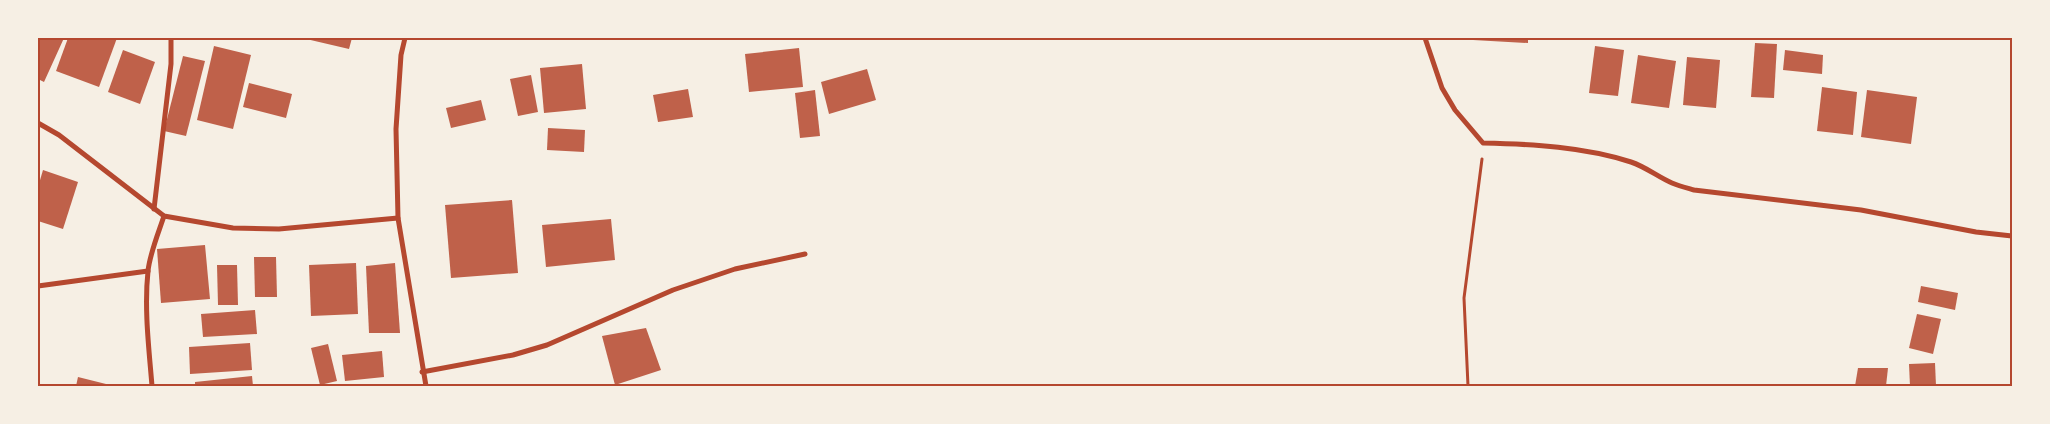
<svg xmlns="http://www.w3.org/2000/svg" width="2050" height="424" font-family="Rubik,sans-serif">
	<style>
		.building { fill: #bf614a }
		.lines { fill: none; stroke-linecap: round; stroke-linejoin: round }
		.path { stroke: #b5482f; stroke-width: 3 }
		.minor { stroke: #b5482f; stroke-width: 5 }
		.neatline { fill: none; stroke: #b5482f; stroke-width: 2 }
	</style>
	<rect width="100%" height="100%" fill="#f6efe4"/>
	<g class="building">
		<path d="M38,38H64L44,82L38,79Z"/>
		<path d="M68,38H117L99,87L56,71Z"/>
		<path d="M302,38H352L349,49Z"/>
		<path d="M1473,38H1528V43L1473,40Z"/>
		<path d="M1755,43L1777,44L1774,98L1751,97Z"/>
		<path d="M214,46L251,55L233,129L197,120Z"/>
		<path d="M1595,46L1624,50L1618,96L1589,93Z"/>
		<path d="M799,48L803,87L749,92L745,54Z"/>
		<path d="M123,50L155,62L140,104L108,92Z"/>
		<path d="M1785,50L1823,55L1822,74L1783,70Z"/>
		<path d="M1638,55L1676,61L1669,108L1631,103Z"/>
		<path d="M183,56L205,61L186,136L164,131Z"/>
		<path d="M1687,57L1720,60L1716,108L1683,105Z"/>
		<path d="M582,64L586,109L544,113L540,68Z"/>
		<path d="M867,69L876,100L829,114L821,82Z"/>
		<path d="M531,75L538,112L518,116L510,79Z"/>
		<path d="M249,83L292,94L286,118L243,107Z"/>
		<path d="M1822,87L1857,92L1853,135L1817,131Z"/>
		<path d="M688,89L693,117L658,122L653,95Z"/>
		<path d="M815,90L820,136L800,138L795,93Z"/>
		<path d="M1867,90L1917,97L1911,144L1861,137Z"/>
		<path d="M481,100L486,120L451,128L446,108Z"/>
		<path d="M548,128L585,130L584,152L547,150Z"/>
		<path d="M43,170L78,182L63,229L38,221V187Z"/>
		<path d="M512,200L518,273L451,278L445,205Z"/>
		<path d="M611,219L615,260L546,267L542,225Z"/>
		<path d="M205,245L210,299L161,303L157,249Z"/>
		<path d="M254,257H276L277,297H255Z"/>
		<path d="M356,263L358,314L311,316L309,265Z"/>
		<path d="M395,263L400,333H369L366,266Z"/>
		<path d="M217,265H237L238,305H218Z"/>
		<path d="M1921,286L1958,293L1955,310L1918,302Z"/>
		<path d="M255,310L257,334L203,337L201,314Z"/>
		<path d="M1917,314L1941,319L1933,354L1909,348Z"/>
		<path d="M646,328L661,370L615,385L602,336Z"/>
		<path d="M250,343L252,370L190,374L189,347Z"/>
		<path d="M328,344L337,381L320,385L311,348Z"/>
		<path d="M382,351L384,377L345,381L342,355Z"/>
		<path d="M1935,363L1936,386H1910L1909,364Z"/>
		<path d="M1858,368H1888L1886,386H1855Z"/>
		<path d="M252,376L253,386H195V382Z"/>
		<path d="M78,377L110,385V386H76Z"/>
	</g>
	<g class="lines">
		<path class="path" d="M1468,386L1464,298L1482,159"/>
		<g class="minor">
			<path d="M405,38L401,55L396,129L398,218L426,386"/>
			<path d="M1425,38L1442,88L1455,110L1483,143C1532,144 1585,147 1631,162C1646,167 1658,177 1672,183C1679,186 1687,188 1694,190L1861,210L1976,232L2012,236"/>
			<path d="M38,123L59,135L164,216L233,228L279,229L398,218"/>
			<path d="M154,209L171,64V38"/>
			<path d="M38,286L148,271"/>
			<path d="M422,372L513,355L547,345L673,290L735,269L805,254"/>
			<path d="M152,386C149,349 144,309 148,271C150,253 158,234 164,216"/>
		</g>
	</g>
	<rect width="2050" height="424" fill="none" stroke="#f6efe4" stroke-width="78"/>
	<rect x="39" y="39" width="1972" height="346" class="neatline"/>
</svg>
